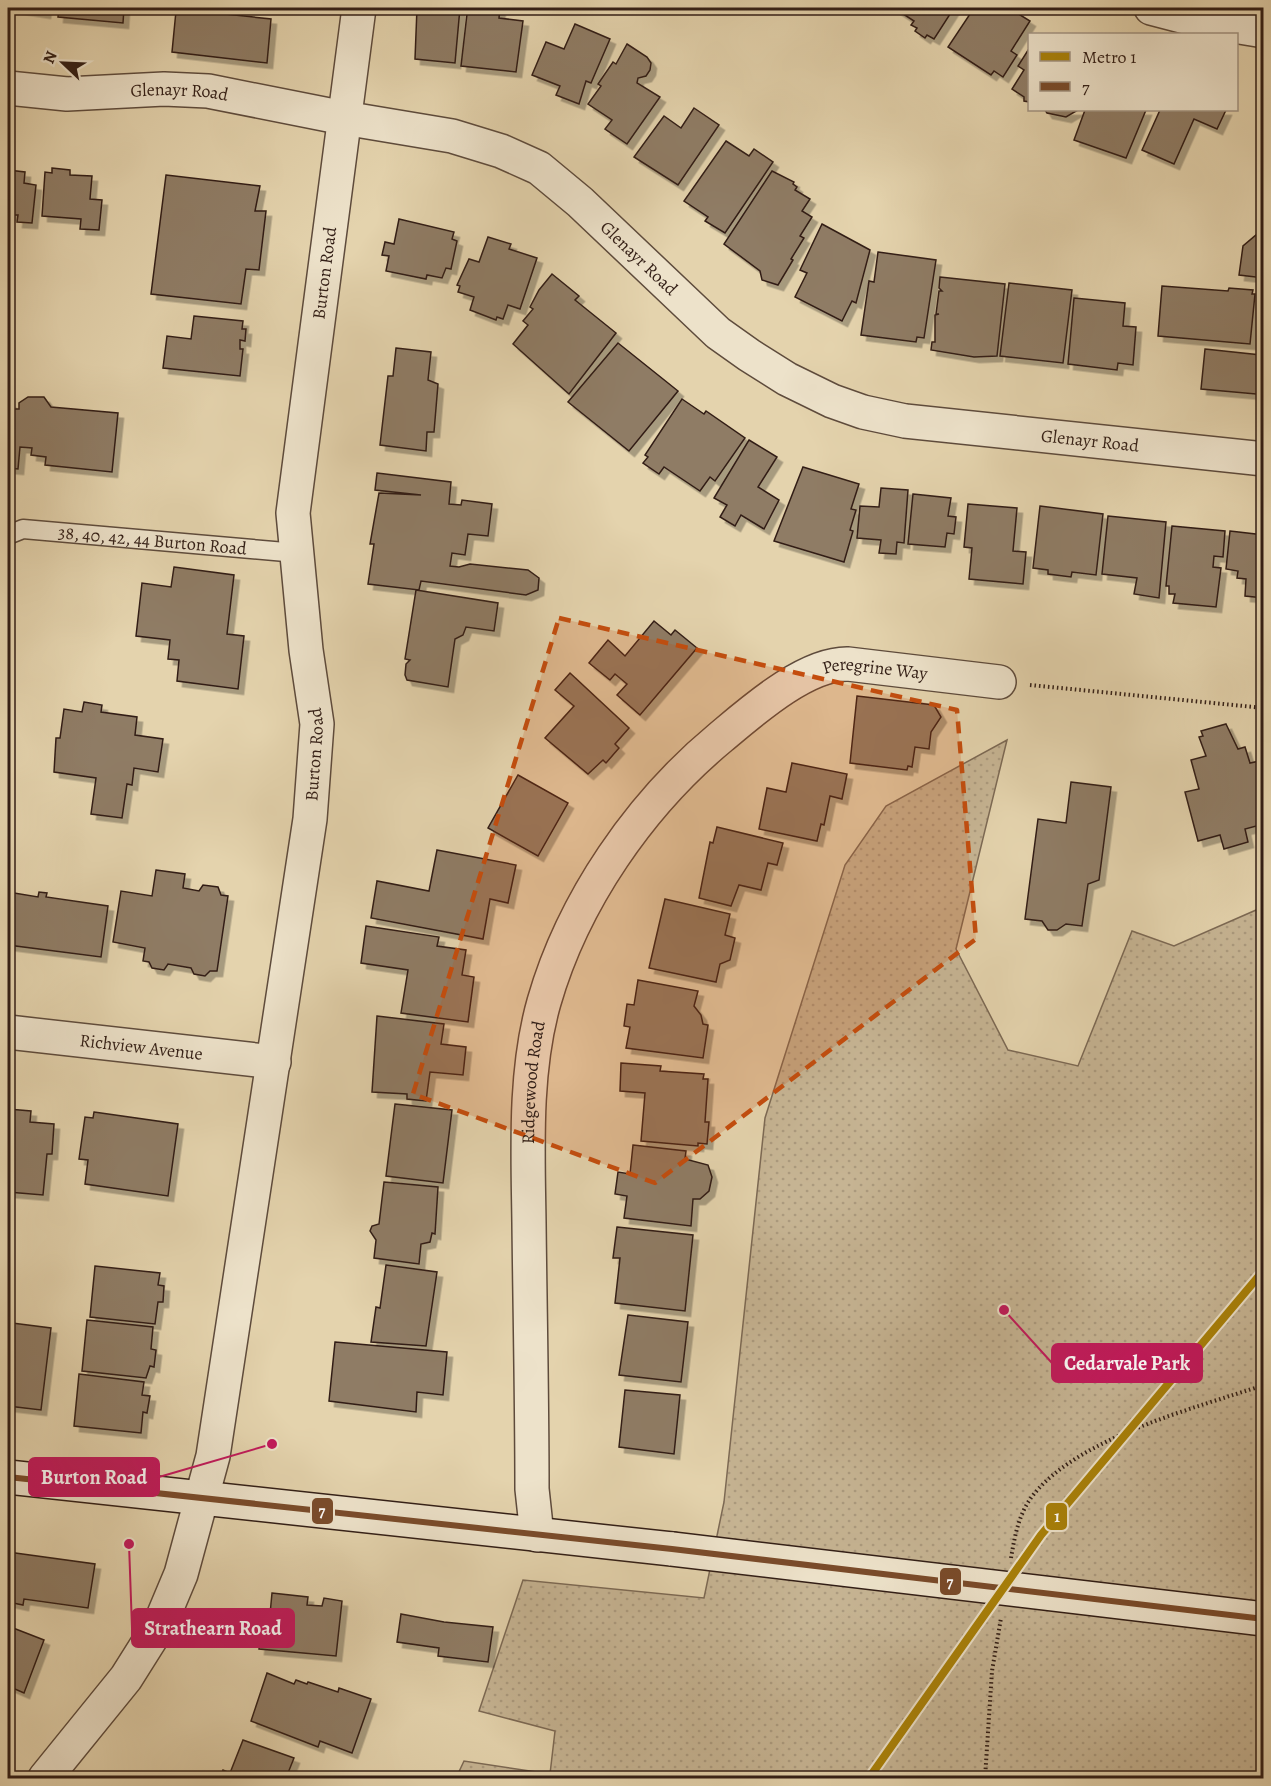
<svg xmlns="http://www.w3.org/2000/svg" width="1271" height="1786" font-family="Alegreya,serif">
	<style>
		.park { fill: url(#park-dots); stroke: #7c6954; stroke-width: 1.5 }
		.building { fill: #8f7c65; stroke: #321e16; stroke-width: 1.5; filter: url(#shadow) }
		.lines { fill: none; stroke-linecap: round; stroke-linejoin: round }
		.service-casing { stroke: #5e4b3c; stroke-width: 21 }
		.minor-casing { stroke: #5e4b3c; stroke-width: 36 }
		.secondary-casing { stroke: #321e16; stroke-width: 36 }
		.path { stroke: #321e16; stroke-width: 4; stroke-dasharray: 1.5 3; stroke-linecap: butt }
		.service { stroke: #ede2ca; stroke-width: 18 }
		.minor { stroke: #ede2ca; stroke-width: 33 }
		.secondary { stroke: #ede2ca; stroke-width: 33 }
		.secondary-bridge-casing { stroke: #321e16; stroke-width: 36; stroke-linecap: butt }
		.secondary-bridge { stroke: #ede2ca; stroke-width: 33 }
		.bus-1-casing { stroke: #ede2ca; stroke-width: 10 }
		.bus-1 { stroke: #7a4b2a; stroke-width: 6 }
		.metro-1-casing { stroke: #ede2ca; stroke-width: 12 }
		.metro-1 { stroke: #a98109; stroke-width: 8 }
		.marked { fill: #c44d0e; fill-opacity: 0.2; stroke: #c44d0e; stroke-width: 4.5; stroke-dasharray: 12 8; stroke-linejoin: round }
		.labels { text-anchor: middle; stroke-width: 4.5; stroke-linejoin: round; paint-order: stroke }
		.street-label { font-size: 18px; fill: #321e16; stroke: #ede2ca }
		.leader { fill: none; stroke: #c2185b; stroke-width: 2 }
		.callout-dot { fill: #c2185b; stroke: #ede2ca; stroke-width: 2 }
		.callout { fill: #c2185b; stroke: #c2185b; stroke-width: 2 }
		.callout-label { font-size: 20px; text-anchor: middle; font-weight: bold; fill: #fff }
		.line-badge { stroke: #ede2ca; stroke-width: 2 }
		.badge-label { font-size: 16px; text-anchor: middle; font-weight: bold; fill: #fff }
	</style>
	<defs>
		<pattern id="park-dots" width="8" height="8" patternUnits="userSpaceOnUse" patternTransform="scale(1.5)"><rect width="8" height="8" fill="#c6b493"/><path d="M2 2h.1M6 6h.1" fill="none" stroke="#ab9a7e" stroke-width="1.8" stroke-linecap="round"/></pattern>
		<filter id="shadow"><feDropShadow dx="5.5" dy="5.5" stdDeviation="0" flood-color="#0004"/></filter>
	</defs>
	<rect width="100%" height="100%" fill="#e4d3ad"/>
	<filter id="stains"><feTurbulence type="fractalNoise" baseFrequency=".00333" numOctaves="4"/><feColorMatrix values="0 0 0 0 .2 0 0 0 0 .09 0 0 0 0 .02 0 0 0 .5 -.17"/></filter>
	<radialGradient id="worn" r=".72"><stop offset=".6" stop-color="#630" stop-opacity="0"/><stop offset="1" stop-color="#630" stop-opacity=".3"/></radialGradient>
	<path class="park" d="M1007,740L956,949L1008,1050L1078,1066L1132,931L1174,946L1263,907V1778H456L464,1761L550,1774L555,1731L479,1711L523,1580L704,1598L724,1502L765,1118L845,865L886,806Z"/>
	<g class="building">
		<path d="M13,8H46L45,13Z"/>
		<path d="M59,8H124L123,23L58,17Z"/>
		<path d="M194,8H216V13L271,19L267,63L172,52L176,11L193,13Z"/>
		<path d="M417,8H460L455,63L415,59Z"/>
		<path d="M473,8H500L499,18L523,21L516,72L461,66L467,14H472Z"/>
		<path d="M894,8H954L934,39L927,35L925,38L915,31L917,28L911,25L914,21Z"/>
		<path d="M974,8H1009L1030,21L1011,51L1017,55L1003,77L994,71L991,75L948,47Z"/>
		<path d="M575,24L610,39L591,83L586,81L579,104L556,95L560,86L532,75L546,42L564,49Z"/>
		<path d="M627,44L647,57L651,63L650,70L646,76L638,78L637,83L660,97L627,144L605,129L612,120L588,104L601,86L598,84L613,62L616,64Z"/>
		<path d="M1030,47V102L1024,101V97L1012,89L1024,70L1018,66Z"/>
		<path d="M694,108L719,125L678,185L634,157L664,116L681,128Z"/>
		<path d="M1045,110H1078L1066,117L1047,113Z"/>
		<path d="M1085,110H1146L1126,158L1074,140Z"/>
		<path d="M1160,110H1226L1217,129L1194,119L1174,164L1142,150Z"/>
		<path d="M726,141L749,156L754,149L773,162L725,233L705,221L708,217L684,201Z"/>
		<path d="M52,168L70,170V175L92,176L90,199L102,200L99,230L80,229L81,219L42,216L45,172L52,173Z"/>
		<path d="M8,170L25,172L24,183L36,185L32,223L17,222L18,215H8V219Z"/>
		<path d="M772,171L794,182L793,184L797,187L795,190L810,199L802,211L812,217L800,236L804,238L791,259L793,260L778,285L762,280L760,271L724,244Z"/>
		<path d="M166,175L260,186L255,211H266L259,270L246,269L241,304L151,294Z"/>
		<path d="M399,219L454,232L452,239L457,241L451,269L446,268L442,278L427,275L426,279L386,271L389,256L382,255L385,242L394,244Z"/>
		<path d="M822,224L870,250L856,303L852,301L842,321L795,297L807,273L800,270Z"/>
		<path d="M1258,228H1264V278L1239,275L1243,246L1257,234Z"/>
		<path d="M488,237L511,244L509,249L537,258L520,309L508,305L503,319L497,317L496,320L470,310L474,297L458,292L460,286L457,285L469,259L479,262Z"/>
		<path d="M878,252L936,260L924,338L917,337L916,342L861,335L869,281L874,282Z"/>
		<path d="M552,274L579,296L575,300L616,333L569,394L513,344L528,325L523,321L533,309L530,307L539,290Z"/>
		<path d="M940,277L1005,284L997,356L974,357L931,350L932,342H935V315L939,314H936L939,291H942L939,288Z"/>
		<path d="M1009,283L1072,290L1063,363L1000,356Z"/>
		<path d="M1162,286L1228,291L1229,288L1253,290L1252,294H1255L1250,344L1158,336Z"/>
		<path d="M1074,298L1125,303L1123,326L1136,327L1133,365L1118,363L1117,370L1068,364Z"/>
		<path d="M194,316L243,321L242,329H246L245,341L240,340V349H243L240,376L163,368L167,336L191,339Z"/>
		<path d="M618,343L678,391L629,451L568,402Z"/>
		<path d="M396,348L431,352L428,380L438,384L434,432H427L426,451L380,445L388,376H393Z"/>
		<path d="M1205,349L1261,355L1259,375L1264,380L1263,388L1256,394L1201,389Z"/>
		<path d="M28,397H44L51,407L118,413L112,472L45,465L46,457L31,455L32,448L20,447L18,469L8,468V402L11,403L10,409H19V403Z"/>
		<path d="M682,399L704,414L706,411L745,438L715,481L710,477L700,491L664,467L659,474L643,463L648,457L645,455Z"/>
		<path d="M749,440L777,457L758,487L779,500L764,529L741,515L735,526L720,517L727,505L714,498Z"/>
		<path d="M803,467L859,484L851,509L856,510L850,530L853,531L844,562L774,541Z"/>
		<path d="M377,473L451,482L449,504L461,505L462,500L492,504L488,536L468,534L465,555L452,553L450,566L459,567L470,564L528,570L539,578L538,590L526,595L421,581L419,590L368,584L374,544H370L379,493L421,495L375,490Z"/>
		<path d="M881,488L908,490L904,543L897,542L896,554L879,553L881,540L857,538L860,506L879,507Z"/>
		<path d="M913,494L951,498L948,516L956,517L954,534L947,533L945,547L908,544Z"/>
		<path d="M968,504L1017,508L1013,551L1026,552L1023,584L969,579L972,548L964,547Z"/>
		<path d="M1040,506L1103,514L1096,575L1072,572L1071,577L1048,574V570L1033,568Z"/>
		<path d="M1108,516L1166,522L1159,598L1134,594L1137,578L1102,574Z"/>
		<path d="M1172,526L1225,531L1223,557L1214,556L1213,567L1221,568L1216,607L1173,603L1175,594H1169V586H1166Z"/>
		<path d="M1230,531L1264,535V598L1245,596L1246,579L1237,578L1238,571L1226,569Z"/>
		<path d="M174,567L234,575L227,634L244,636L238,689L177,681L179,660L168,659L170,640L136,636L142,583L171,587Z"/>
		<path d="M416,590L498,603L494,631L466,627L463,635L455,639L448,687L407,680L405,675L406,664L410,660L405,659Z"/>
		<path d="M654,621L671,635L675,630L697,648L640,715L617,695L627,684L615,674L610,680L589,663L608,640L625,656Z"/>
		<path d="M570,673L629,728L615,744L619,748L606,763L603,760L588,774L545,738L574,706L555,690Z"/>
		<path d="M857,696L934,705L941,717L931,732L929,749L915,747L912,767L908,766L907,770L850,763Z"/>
		<path d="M84,702L102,705L101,712L137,717L135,735L163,739L158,772L134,768L132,785L127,784L122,818L91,814L96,778L54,772L56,738H60L64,709L82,712Z"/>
		<path d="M1226,724L1238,749L1245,747L1250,763L1264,760V824L1245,829L1248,842L1224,849L1220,835L1198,841L1185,792L1199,789L1191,760L1206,756L1199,737L1203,736L1201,731Z"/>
		<path d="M792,763L847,774L842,799L830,796L824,825L821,824L817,841L759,829L767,788L786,792Z"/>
		<path d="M518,775L568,803L538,856L488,828Z"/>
		<path d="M1071,782L1111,787L1099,880L1088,884L1082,926L1066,924L1057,930H1048L1042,921L1025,919L1038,819L1066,823Z"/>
		<path d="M717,827L783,843L777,865L768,863L761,890L739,885L731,906L699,898L710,842L713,843Z"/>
		<path d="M437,850L516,865L508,903L490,899L483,939L371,918L377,881L429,891Z"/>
		<path d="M156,870L185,874L183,888L199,891L203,885L218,887L221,895L228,896L217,971H210L205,976L194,974L191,968L168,964L164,970L152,968L149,962L143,961L145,948L113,942L121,891L152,896Z"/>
		<path d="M8,892L38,897L39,892L47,893L46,897L108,906L101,957L8,945Z"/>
		<path d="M665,899L730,914L725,935L735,938L730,960L720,964L716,982L649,968Z"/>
		<path d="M366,926L439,937L437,946L466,950L462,975L474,977L468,1022L401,1013L408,970L361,963Z"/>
		<path d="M638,980L698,991L694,1006L701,1015L703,1024L708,1025L703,1058L626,1048L630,1027L624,1026L627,1004L634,1005Z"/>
		<path d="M377,1016L444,1024L441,1044L466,1047L463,1075L430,1072L426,1101L407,1099V1094L372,1092Z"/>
		<path d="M621,1063L661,1066L660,1071L704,1074L703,1079H708L705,1122H709L707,1144L698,1143V1146L641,1141L645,1093L620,1091Z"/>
		<path d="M395,1104L452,1110L443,1183L386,1176Z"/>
		<path d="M8,1109L31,1111L30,1122L54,1124L52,1154H47L43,1195L8,1192Z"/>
		<path d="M94,1112L178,1124L168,1196L85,1184L88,1160L79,1159L85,1117L93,1118Z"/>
		<path d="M633,1145L686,1151L685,1159L708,1165L712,1177L709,1191L700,1199H693L691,1226L624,1218L627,1196L615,1194L618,1172L630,1174Z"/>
		<path d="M384,1182L438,1187L435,1234L432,1233L430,1242L421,1244L419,1264L374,1258L376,1240L370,1231L372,1226L379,1224Z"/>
		<path d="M617,1227L693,1235L685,1311L615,1303L620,1258H613Z"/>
		<path d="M386,1265L437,1272L426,1346L371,1342L376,1307L380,1308Z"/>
		<path d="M95,1266L160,1273L158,1285L164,1286L163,1302H158L155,1324L90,1317Z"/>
		<path d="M628,1315L688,1322L681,1382L619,1375Z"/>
		<path d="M87,1320L153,1327L151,1349L156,1350L154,1367L150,1366L146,1378L82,1371Z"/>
		<path d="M12,1323L51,1328L41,1410L8,1406V1354Z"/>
		<path d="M335,1342L447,1352L443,1395L417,1392L416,1412L329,1401Z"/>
		<path d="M79,1374L144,1382L142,1395L150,1396L147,1413L143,1412L141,1433L74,1426Z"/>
		<path d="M625,1390L680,1395L674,1454L619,1447Z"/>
		<path d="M8,1552L95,1564L88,1608L24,1599L23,1605L8,1602Z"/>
		<path d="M272,1593L308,1597L307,1605L322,1606L324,1598L342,1601L336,1656L259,1649L262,1625H269Z"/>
		<path d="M401,1614L444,1622L493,1627L488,1662L438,1656L439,1648L397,1642Z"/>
		<path d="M8,1626L44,1640L24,1693L8,1686Z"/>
		<path d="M267,1673L294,1684L296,1680L307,1684L308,1682L338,1692L339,1688L371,1699L352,1753L320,1741L318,1747L251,1721Z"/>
		<path d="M243,1740L294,1758L286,1778H220L223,1770L230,1773Z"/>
	</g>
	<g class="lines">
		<defs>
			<g id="service">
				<path id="s1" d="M8,535L23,529L297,553"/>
			</g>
			<g id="minor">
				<path d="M1151,8L1197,20L1264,31"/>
				<path id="s2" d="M8,88L67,94L164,89L208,91L344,118L452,136L501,151L539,168L580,202L718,333L749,355L787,379L832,401L863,412L905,421L1264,459"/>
				<path id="s3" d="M8,1032L274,1062"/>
				<path id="s4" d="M537,1535L532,1489C532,1400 530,1312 529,1223C528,1151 524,1072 544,1002C573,901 640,804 721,737C752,711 806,663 848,664L999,682"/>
				<path id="s5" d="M45,1778L126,1678L160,1624L181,1574L213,1456L310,819L317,724L306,650L293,513L359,8"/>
			</g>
			<path id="secondary" d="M8,1477L672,1549"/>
		</defs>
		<use href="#service" class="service-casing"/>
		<use href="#minor" class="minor-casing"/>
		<use href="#secondary" class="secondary-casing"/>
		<g class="path">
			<path d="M1030,685L1264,708"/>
			<path d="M1011,1558C1015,1535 1019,1512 1034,1494C1080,1437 1195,1408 1264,1385"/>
			<path d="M985,1778L992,1671L1001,1618"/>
		</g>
		<use href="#service" class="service"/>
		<use href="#minor" class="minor"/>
		<use href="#secondary" class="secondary"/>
		<defs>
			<path id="secondary-bridge" d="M672,1549L1264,1619"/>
		</defs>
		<use href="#secondary-bridge" class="secondary-bridge-casing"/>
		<use href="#secondary-bridge" class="secondary-bridge"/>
		<defs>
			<path id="bus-1" d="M8,1477L672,1549L1264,1619"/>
		</defs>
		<use href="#bus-1" class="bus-1-casing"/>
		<use href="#bus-1" class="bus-1"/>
		<defs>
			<path id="metro-1" d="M869,1778L1041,1535L1264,1270"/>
		</defs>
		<use href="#metro-1" class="metro-1-casing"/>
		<use href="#metro-1" class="metro-1"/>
	</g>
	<path class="marked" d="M559,618L957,710L976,939L655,1183L413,1094Z"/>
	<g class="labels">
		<g class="street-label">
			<text dy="6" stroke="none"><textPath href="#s2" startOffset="172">Glenayr Road</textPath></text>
			<text dy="6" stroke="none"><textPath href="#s2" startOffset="676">Glenayr Road</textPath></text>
			<text dy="6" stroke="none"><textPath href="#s5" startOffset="1563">Burton Road</textPath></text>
			<text dy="6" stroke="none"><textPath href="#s2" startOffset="1180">Glenayr Road</textPath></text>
			<text dy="6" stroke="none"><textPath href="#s1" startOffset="146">38, 40, 42, 44 Burton Road</textPath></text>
			<text dy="6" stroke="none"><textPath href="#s4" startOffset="1034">Peregrine Way</textPath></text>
			<text dy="6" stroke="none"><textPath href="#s5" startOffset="1078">Burton Road</textPath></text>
			<text dy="6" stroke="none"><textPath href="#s3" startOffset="134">Richview Avenue</textPath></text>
			<text dy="6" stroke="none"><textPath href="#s4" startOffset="453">Ridgewood Road</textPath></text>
		</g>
	</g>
	<path class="leader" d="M1004 1310L1052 1363M272 1444L159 1477M129 1544L132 1628"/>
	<g class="callout-dot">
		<circle cx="1004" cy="1310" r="6"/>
		<circle cx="272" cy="1444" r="6"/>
		<circle cx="129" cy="1544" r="6"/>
	</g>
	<g class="callout">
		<rect x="1052" y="1344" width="150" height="38" rx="6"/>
		<rect x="29" y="1458" width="130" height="38" rx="6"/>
		<rect x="132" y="1609" width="162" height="38" rx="6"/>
	</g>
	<g class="callout-label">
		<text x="1127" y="1370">Cedarvale Park</text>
		<text x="94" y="1484">Burton Road</text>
		<text x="213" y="1635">Strathearn Road</text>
	</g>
	<g class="line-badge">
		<rect x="311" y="1497" width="23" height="28" rx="6" fill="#7a4b2a"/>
		<rect x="1045" y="1502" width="23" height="29" rx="6" fill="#a98109"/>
		<rect x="939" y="1567" width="23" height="29" rx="6" fill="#7a4b2a"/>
	</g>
	<g class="badge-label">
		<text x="322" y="1517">7</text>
		<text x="1057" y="1522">1</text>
		<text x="950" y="1588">7</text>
	</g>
	<rect width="1271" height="1786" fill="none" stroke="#e4d3ad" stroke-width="30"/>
	<rect x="9" y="9" width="1253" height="1768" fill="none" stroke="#321e16" stroke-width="3"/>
	<rect x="15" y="15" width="1241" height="1756" fill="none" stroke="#321e16" stroke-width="1.5"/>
	<rect x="1028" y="33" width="210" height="78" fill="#ede2ca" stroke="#a29482" stroke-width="1.5"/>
	<rect x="1040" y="52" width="30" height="9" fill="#a98109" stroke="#a29482" stroke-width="1.5"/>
	<text x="1082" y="63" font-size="18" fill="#321e16">Metro 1</text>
	<rect x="1040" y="82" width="30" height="9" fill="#7a4b2a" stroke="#a29482" stroke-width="1.5"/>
	<text x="1082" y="93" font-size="18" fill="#321e16">7</text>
	<g transform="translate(63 63) rotate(293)" stroke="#ede2ca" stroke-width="4.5" paint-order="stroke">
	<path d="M0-4.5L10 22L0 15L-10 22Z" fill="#321e16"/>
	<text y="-9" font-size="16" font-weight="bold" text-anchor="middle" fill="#321e16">N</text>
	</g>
	<rect width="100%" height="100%" filter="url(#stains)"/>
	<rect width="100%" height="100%" fill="url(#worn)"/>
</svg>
